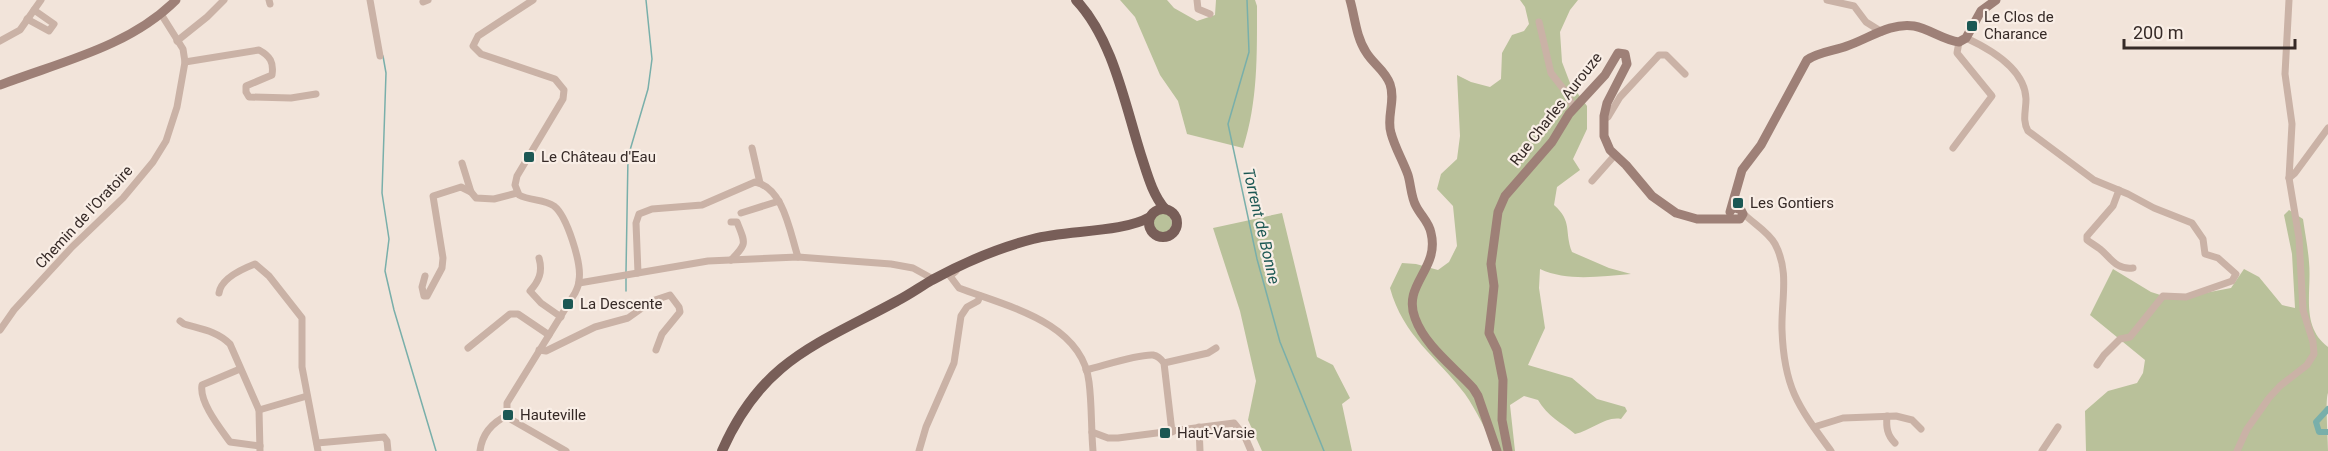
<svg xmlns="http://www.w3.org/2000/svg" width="2328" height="451" font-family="Roboto,sans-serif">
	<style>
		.green { fill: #b9c19a }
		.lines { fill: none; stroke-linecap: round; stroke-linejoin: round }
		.stream { stroke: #79afaa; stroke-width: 1.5 }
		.canal { stroke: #79afaa; stroke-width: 6 }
		.street { stroke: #cab2a6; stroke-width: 7 }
		.secondary { stroke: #9e8077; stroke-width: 9 }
		.primary { stroke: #785e58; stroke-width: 10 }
		.poi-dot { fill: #1c5854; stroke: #f9eee6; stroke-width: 2 }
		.labels { text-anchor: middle; stroke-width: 4.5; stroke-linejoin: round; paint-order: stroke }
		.poi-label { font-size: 15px; fill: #362a27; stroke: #f9eee6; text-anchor: start }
		.street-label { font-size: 15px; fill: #362a27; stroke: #f9eee6 }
		.water-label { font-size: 16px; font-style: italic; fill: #1c5854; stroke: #f9eee6 }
	</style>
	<rect width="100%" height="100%" fill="#f2e4da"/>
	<g class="green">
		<path d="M1120,0H1167L1174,8L1197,21L1215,15L1216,0H1255L1257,6C1257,55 1258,101 1243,148L1187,134L1178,101L1160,75L1135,17Z"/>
		<path d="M1520,0H1578L1570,10L1560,32L1562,62L1570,83L1587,106V129L1573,159L1580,170L1557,187L1554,205C1573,222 1564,231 1572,252L1609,268L1631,274C1602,276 1568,282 1540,269L1539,288L1545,328L1528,365L1572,378L1597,399L1625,407L1627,411L1621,419C1605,416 1591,431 1575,434C1562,423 1547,416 1538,400L1524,396L1510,405L1515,451H1497C1486,432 1477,411 1465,394C1437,357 1403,336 1390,288L1402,263L1416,264L1438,270L1449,262L1457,246L1453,206L1437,189L1441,174L1457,159L1460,136L1457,75L1471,82L1490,87L1501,79L1502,53L1512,35L1524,31L1529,24L1525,7Z"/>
		<path d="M2289,210L2303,219C2305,233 2308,248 2309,262C2312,292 2300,326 2328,347V393C2325,400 2328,439 2328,451H2086L2085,411L2108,391L2137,383L2143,373L2145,360L2090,315L2113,269L2151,292L2173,299L2231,288L2244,269L2259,277L2282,305L2295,308L2292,254L2284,215Z"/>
		<path d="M1282,213L1317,357L1333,365L1350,398L1342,404L1352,451H1262L1248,420L1256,381L1240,311L1213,228Z"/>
		<circle cx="1162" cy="223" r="10"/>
	</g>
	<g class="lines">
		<g class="stream">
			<path d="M1247,0L1249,52L1228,124L1257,259L1280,342L1324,451"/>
			<path d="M383,56L386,73L382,193L389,239L385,271L394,310L436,451"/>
			<path d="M626,272L628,157L648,89L652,59L646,0"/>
			<path d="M626,291V278"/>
		</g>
		<path class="canal" d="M2328,409L2316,422L2319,432H2328"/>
		<g class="street">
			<path d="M269,0L270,4"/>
			<path d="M370,0L380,56"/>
			<path d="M533,0L478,36L473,46L481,54L555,79L564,90L563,99L517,176L515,185L519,195C530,201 544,199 554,206C567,216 582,264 579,280C579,285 577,289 575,293L507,403V411L512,420L566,451"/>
			<path d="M1197,0L1198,9L1210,14"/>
			<path d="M1827,0L1854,6L1866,22L1882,32"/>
			<path d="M423,2L428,0"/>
			<path d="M27,19L49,31L54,24L34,10"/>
			<path d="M1539,22L1551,73L1565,91L1574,108"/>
			<path d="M1966,38C1990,49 2025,69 2026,99C2026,111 2022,120 2028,131L2094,180L2128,194L2154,208L2192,223L2203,239L2205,254L2218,258L2236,274L2232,281L2186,297L2163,296L2130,337L2120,339L2104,355L2097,365"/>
			<path d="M0,41L20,30L41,0"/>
			<path d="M177,41L207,17L224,0"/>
			<path d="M185,62L259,50C270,56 274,62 272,75L246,86V92L249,97L291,98L316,94"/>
			<path d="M1604,118L1608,117L1620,97L1659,55H1666L1685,74"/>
			<path d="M752,148L760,183"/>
			<path d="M1953,148L1992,96L1957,53L1959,42"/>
			<path d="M462,163L471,192"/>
			<path d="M2289,178L2295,173L2328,128"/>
			<path d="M1592,181L1615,155"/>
			<path d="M2119,190L2113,206L2087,236V240C2091,243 2096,246 2100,249C2111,258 2116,270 2133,268"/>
			<path d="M1742,212C1752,223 1768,231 1775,244C1790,272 1781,300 1782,330C1784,388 1798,406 1831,451"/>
			<path d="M741,213L779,201"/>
			<path d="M731,222H737C745,243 748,243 731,260"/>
			<path d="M539,258C543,272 539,281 530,291L541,303L561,317"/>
			<path d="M956,271L950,276L959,288C1006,306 1082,322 1089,382C1092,405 1091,428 1093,451"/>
			<path d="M638,273L636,223L639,214L652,209L702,205L755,182C784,188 790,233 798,257"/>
			<path d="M425,276L422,287L424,296H427L442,268L443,258L433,196L461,187L471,192L476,198L494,199L517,193"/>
			<path d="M579,283L708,261L798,257L891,264L913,268L933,279"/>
			<path d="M219,293C221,279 242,269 255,264L269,276L302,318V367L318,451"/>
			<path d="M180,321L184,324C201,329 217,331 230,344L259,410L260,451"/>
			<path d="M0,330L14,310L72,247L123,198L153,162L166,141L177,107L185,62L183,49L161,14"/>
			<path d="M468,348L510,314H518L549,335"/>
			<path d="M539,350L546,351L595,327L628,318L652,301L670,295L679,307L680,312L662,334L656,350"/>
			<path d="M1164,363L1208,353L1216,348"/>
			<path d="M240,369L202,385C199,402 220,428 230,442L260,446"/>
			<path d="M1086,370C1103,366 1137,354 1153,355C1158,356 1161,359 1164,363L1172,432"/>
			<path d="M259,410L307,396"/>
			<path d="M1887,416C1886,427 1887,435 1895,443"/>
			<path d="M1199,427L1200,451"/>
			<path d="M1814,427L1843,418L1896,416L1912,420L1921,429"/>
			<path d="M1092,432L1108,438H1118L1234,423L1245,437L1251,451"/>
			<path d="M317,443L384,437L387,441L388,451"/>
			<path d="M480,451C482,434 493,422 508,415"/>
			<path d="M919,451L926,427L954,363L961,316L967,307L978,301L980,296"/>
			<path d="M2042,451L2058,427"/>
			<path d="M2237,451L2247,429L2269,398L2280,386L2307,365L2314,354L2313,342L2303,310L2299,238L2289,178L2292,124L2285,74L2289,0"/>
		</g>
		<g class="secondary">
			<path d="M1350,0C1355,17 1356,37 1366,52C1373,64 1385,70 1390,84C1396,101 1386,117 1391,133C1395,148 1403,161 1408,175C1411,185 1411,197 1416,206C1421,216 1429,222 1431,233C1440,269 1402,284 1415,318C1425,346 1454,367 1473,388L1478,396L1497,451"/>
			<path d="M0,85C60,62 129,47 176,0"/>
			<path d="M1730,212L1742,170L1761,145L1807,60C1818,52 1834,51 1847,46C1868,39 1891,22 1914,26C1930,29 1943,40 1959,42L1966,38L1981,11L1996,0"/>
			<path d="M1508,451L1502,420L1503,380L1497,350L1489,333L1494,286L1491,264L1498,212L1505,196L1552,142L1569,114L1605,75L1618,53L1625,54L1627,64L1607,103L1604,116V136L1610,150L1626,165L1652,196L1676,213L1697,219H1740L1743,214L1741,210L1736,208L1732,209"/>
		</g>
		<g class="primary">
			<path d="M1076,0C1113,39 1125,105 1141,155C1147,173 1152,194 1165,209"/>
			<circle cx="1163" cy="223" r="14"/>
			<path d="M722,451C762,360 816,345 897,301C909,295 920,287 932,280C965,262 998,248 1033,239C1067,230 1122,233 1150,217"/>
		</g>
	</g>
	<g class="poi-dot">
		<rect x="1966" y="20" width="12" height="12" rx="3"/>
		<rect x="523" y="151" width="12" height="12" rx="3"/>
		<rect x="1732" y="197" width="12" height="12" rx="3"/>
		<rect x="562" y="298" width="12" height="12" rx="3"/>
		<rect x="502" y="409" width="12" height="12" rx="3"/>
		<rect x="1159" y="427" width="12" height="12" rx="3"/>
	</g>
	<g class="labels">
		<g class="poi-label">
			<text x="1984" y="22">Le Clos de<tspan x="1984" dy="17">Charance</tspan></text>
			<text x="541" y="162">Le Château d'Eau</text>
			<text x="1750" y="208">Les Gontiers</text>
			<text x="580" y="309">La Descente</text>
			<text x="520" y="420">Hauteville</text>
			<text x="1177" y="438">Haut-Varsie</text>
		</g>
		<g class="street-label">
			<text transform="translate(1556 109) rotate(-52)" y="5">Rue Charles Aurouze</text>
			<text transform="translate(84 217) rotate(-47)" y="5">Chemin de l'Oratoire</text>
		</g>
		<g class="water-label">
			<text transform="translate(1262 226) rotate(77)" y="6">Torrent de Bonne</text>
		</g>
	</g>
	<path d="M2124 39v9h171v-9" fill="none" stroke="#362a27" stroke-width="3"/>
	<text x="2133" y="39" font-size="18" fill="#362a27" stroke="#f9eee6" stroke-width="4.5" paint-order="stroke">200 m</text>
</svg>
